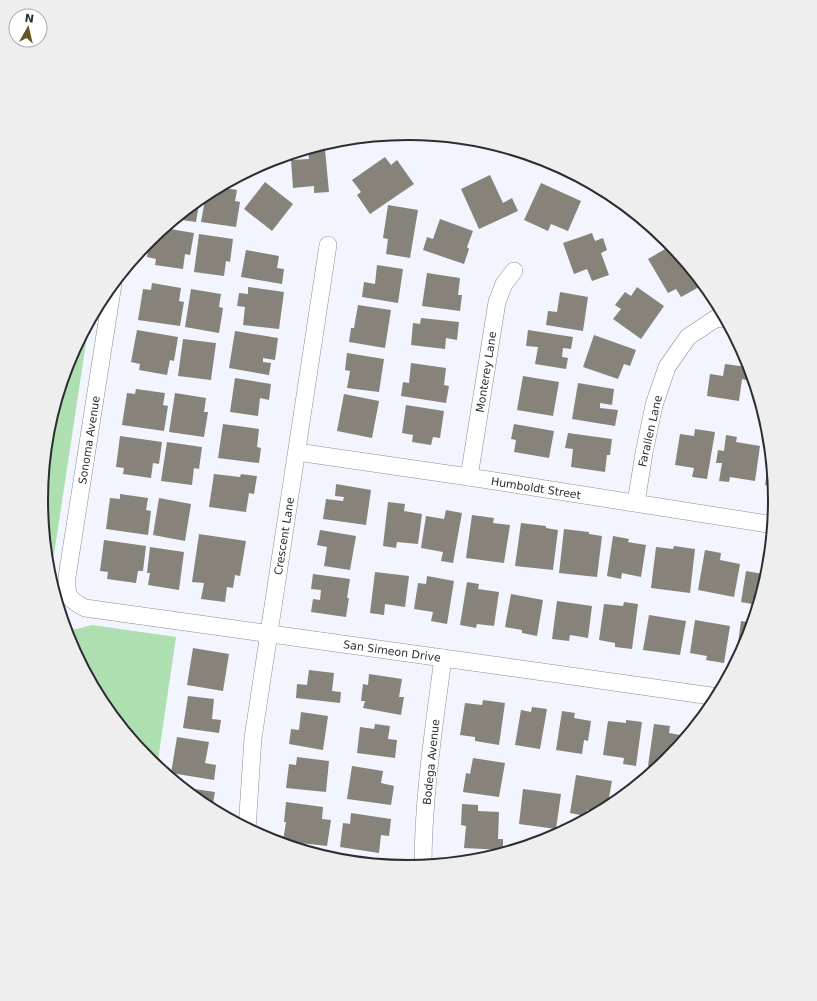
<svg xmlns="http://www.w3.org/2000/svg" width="817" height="1001" font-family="'DejaVu Sans',sans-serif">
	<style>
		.green { fill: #aedfb0 }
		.building { fill: #87837b }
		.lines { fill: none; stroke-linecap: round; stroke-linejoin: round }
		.minor-casing { stroke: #8b8e96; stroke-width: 18 }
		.minor { stroke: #fff; stroke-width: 17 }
		.labels { text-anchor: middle; stroke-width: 3; stroke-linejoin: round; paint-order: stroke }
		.street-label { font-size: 11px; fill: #2b2d30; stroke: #fff }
		.rim { fill: none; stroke: #2b2d30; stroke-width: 2 }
	</style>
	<rect width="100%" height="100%" fill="#f2f5fe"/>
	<g class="green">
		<path d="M89,323L53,561L49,574L41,500L48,429L69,360Z"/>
		<path d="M92,625L176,637L157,767L148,760L103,704L69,641L65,629H77Z"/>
	</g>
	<g class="building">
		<path d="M325,149L329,192L314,193V186L293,188L291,160L309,159L308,151Z"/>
		<path d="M385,157L391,165L397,160L414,184L370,214L357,195L361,192L352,180Z"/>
		<path d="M490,175L503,203L512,198L518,211L479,229L461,189Z"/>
		<path d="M265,182L293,204L272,231L244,209Z"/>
		<path d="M541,183L581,201L568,231L551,224L548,231L524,220Z"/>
		<path d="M219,187L237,190L235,201L240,202L236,227L201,222L206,194Z"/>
		<path d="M200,198L196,222L175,219Z"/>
		<path d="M388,205L418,210L410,258L386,254L388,239L383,238Z"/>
		<path d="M440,219L473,231L467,247L469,249L464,264L423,250L427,237L433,239Z"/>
		<path d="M164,228L194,233L190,255L185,254L183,269L155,265L156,259L147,257L150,240Z"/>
		<path d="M592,233L595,241L603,238L607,250L601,253L609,275L592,281L587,269L574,274L563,243Z"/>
		<path d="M199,234L233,239L230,262L226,261L224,276L194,272Z"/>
		<path d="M672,245L689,265L701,286L681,297L676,289L668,293L648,259Z"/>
		<path d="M246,250L279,256L277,268L284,269L282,284L241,277Z"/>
		<path d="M377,265L403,269L398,303L362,297L364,282L375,284Z"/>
		<path d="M427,273L460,278L458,295H462L460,311L422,306Z"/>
		<path d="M152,283L181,288L179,301L184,302L180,326L138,320L143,289L151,290Z"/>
		<path d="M248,287L284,292L279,329L243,325L245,307L237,306L239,293L248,294Z"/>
		<path d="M637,287L664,306L641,339L613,319L621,309L615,305L625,292L631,296Z"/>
		<path d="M191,289L221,294L219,307L223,308L219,333L185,327Z"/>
		<path d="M560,292L588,297L583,331L546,325L548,311L557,312Z"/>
		<path d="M358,305L391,310L385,348L349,342L351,328H354Z"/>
		<path d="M421,318L459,322L457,340L446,338L445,349L411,345L413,323L420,324Z"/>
		<path d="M137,330L178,337L174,361L170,360L167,375L139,370L140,364L131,362Z"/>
		<path d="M528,330L573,337L571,349L563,348L562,357L568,358L566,369L535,364L538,347L526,346Z"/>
		<path d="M235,331L278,338L275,360L263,358V362L271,363L269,375L229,368Z"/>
		<path d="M594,335L636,350L630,366L624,364L618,379L583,367Z"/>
		<path d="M183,339L216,343L211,380L178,376Z"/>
		<path d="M347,353L384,359L379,392L347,388L350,371L345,370Z"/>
		<path d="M411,363L446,368L444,385L449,386L446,403L401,396L403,382L409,383Z"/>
		<path d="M725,364L747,367L746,380L742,379L739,401L707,396L710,374L723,376Z"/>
		<path d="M523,376L559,382L553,416L517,410Z"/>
		<path d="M235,378L271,384L269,400L260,398L258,416L230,412Z"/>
		<path d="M578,383L614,389L612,405L600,403V408L618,410L615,426L572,419Z"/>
		<path d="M136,389L165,393L163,405L168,406L164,431L122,425L127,393L135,394Z"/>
		<path d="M175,393L206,398L204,412H208L204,437L169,432Z"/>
		<path d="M344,394L379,401L372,438L337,431Z"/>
		<path d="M757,394H758L767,423L764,424Z"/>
		<path d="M406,405L444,411L440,438L433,437L431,445L412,442L413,435L402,433Z"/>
		<path d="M223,424L259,429L257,447L261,448L259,463L218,458Z"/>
		<path d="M514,424L554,431L549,458L514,452L516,440L511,439Z"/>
		<path d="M695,429L715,432L707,479L692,477L694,468L675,465L680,434L694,436Z"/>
		<path d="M568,433L612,439L610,455H607L605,472L571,467L573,449L565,448Z"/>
		<path d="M726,435L737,437L736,442L760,446L755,481L730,477L729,482L719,481L722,463H716L718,450L724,451Z"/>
		<path d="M120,436L162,442L159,464L153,463L151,478L123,474L124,468L116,467Z"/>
		<path d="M167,442L202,447L199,469L194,468L192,485L161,481Z"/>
		<path d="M770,453H771L775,487L765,485Z"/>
		<path d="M214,474L240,477L241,474L257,476L254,494L249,493L246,512L209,507Z"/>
		<path d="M336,484L371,490L366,525L323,519L326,499L343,501L344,497L335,496Z"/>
		<path d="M120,494L148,498L146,510L151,511L148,535L106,529L110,498L120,499Z"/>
		<path d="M159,498L191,504L185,541L153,535Z"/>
		<path d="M388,502L405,504L404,511L422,514L418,544L397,542L396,548L383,546Z"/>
		<path d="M446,510L462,513L453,563L441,561L443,552L421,548L426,516L444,519Z"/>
		<path d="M472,515L494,518L493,523L510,525L504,563L466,558Z"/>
		<path d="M521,523L546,526V528L558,530L553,570L515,566Z"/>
		<path d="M564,529L589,532V534L602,536L597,577L559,573Z"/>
		<path d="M320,530L356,536L350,570L324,566L327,547L317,545Z"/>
		<path d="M199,534L246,541L240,576L235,575L233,588L227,587L225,602L201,599L204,583L192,582Z"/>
		<path d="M613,536L629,539L628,542L646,545L641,577L622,573L621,579L607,576Z"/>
		<path d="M104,540L146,546L143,571H138L136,583L107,579L108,572L100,571Z"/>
		<path d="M674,546L695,549L690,593L651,588L656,547L673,549Z"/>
		<path d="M150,547L184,552L179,590L148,585L150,573H147Z"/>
		<path d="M705,550L721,553L720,560L740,564L734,597L698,590Z"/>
		<path d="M765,560L770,561L769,572L761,599L753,598L752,604L741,602L746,571L763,574Z"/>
		<path d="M375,572L409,576L405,607L385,604L384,615L370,613Z"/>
		<path d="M313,574L350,579L347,598H349L346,617L311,612L313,599L320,600L321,590L311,589Z"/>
		<path d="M427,576L454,581L447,624L431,621L433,612L414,609L418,583L426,584Z"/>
		<path d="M467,582L479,584L478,589L499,592L494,626L477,624L476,628L460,625Z"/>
		<path d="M511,594L543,600L537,636L522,633V630L505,627Z"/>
		<path d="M557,601L592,606L588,638L570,635L569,641L552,639Z"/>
		<path d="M624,602L638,604L632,649L615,647V643L599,640L604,604L623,606Z"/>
		<path d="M649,615L686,621L680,655L643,650Z"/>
		<path d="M695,620L730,626L724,663L706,660L707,656L690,653Z"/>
		<path d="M741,621L754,623L748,641L735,666Z"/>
		<path d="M193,648L229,654L223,691L187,685Z"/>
		<path d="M309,670L334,673L332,691L341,692L340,703L296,698L297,684L307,685Z"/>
		<path d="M369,674L402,679L399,697H404L401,715L363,708L365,701H361L363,684L368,685Z"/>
		<path d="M188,696L214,699L212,719L221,720L219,733L183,728Z"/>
		<path d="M483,700L505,703L499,745L475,741V737L460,735L465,703L482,705Z"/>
		<path d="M532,707L547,709L540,749L515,745L521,710L531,712Z"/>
		<path d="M562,711L575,713L574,718L591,721L588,741L584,740L582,754L556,750Z"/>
		<path d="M301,712L328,716L323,750L289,744L291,729L299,730Z"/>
		<path d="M626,720L642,722L636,766L623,764L624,758L603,755L608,721L626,723Z"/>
		<path d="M375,724L390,726L388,739L397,740L395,758L357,753L360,727L374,729Z"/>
		<path d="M654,724L670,726L669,733L686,736V739L668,761L659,768L648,766Z"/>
		<path d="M177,737L209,742L205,763L216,765L214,780L171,773Z"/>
		<path d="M297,757L329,761L326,792L286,788L289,764L296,765Z"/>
		<path d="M473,758L505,763L499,797L463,792L466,773L470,774Z"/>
		<path d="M352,766L383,771L381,783L394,786L391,805L347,799Z"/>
		<path d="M576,775L612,781L607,809L601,812L587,810L586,816L570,813Z"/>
		<path d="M181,787L215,792L212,809L209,808L204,806Z"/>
		<path d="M523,789L561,794L556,829L519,824Z"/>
		<path d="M286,802L323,807L322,819L331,820L327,846L283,841L286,822H284Z"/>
		<path d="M462,804L478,805V811L499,812L498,839H503V850L464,848L466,826L461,825Z"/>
		<path d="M351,813L391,819L389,836L381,835L379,853L340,847L343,823L350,824Z"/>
		<path d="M308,851L321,853V856L308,852Z"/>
		<path d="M352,858L384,861L383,866L352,862Z"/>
	</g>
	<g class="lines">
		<defs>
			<g id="minor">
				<path d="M113,284L67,577C66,596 68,599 85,608C296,636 507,667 718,697"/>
				<path d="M297,452L469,477L774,525"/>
				<path d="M469,477L497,302L504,284L514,271"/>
				<path d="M636,503L644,453L654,405L667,367L688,337L715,319L726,318"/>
				<path d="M247,829L253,738L328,245"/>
				<path d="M423,867C423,797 434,727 443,658"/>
			</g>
		</defs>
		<use href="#minor" class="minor-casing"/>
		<use href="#minor" class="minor"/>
	</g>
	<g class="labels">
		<g class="street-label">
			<text transform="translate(486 372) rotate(-81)" y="4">Monterey Lane</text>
			<text transform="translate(650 431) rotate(-77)" y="4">Farallen Lane</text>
			<text transform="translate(89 440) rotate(-81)" y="4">Sonoma Avenue</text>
			<text transform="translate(536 488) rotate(9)" y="4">Humboldt Street</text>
			<text transform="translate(284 536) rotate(-81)" y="4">Crescent Lane</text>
			<text transform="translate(392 651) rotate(8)" y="4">San Simeon Drive</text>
			<text transform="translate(431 762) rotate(-84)" y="4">Bodega Avenue</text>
		</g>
	</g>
	<path d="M0 0H817V1001H0ZM48 500a360 360 0 1 1 720 0a360 360 0 1 1-720 0Z" fill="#eee" fill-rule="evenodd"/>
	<path class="rim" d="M48 500a360 360 0 1 1 720 0a360 360 0 1 1-720 0Z"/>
	<g transform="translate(28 28) rotate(8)"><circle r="19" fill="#ffffff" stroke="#aaabac"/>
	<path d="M0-3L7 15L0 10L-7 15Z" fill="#675624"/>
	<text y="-6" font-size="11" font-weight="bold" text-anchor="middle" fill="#2b2d30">N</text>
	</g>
</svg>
